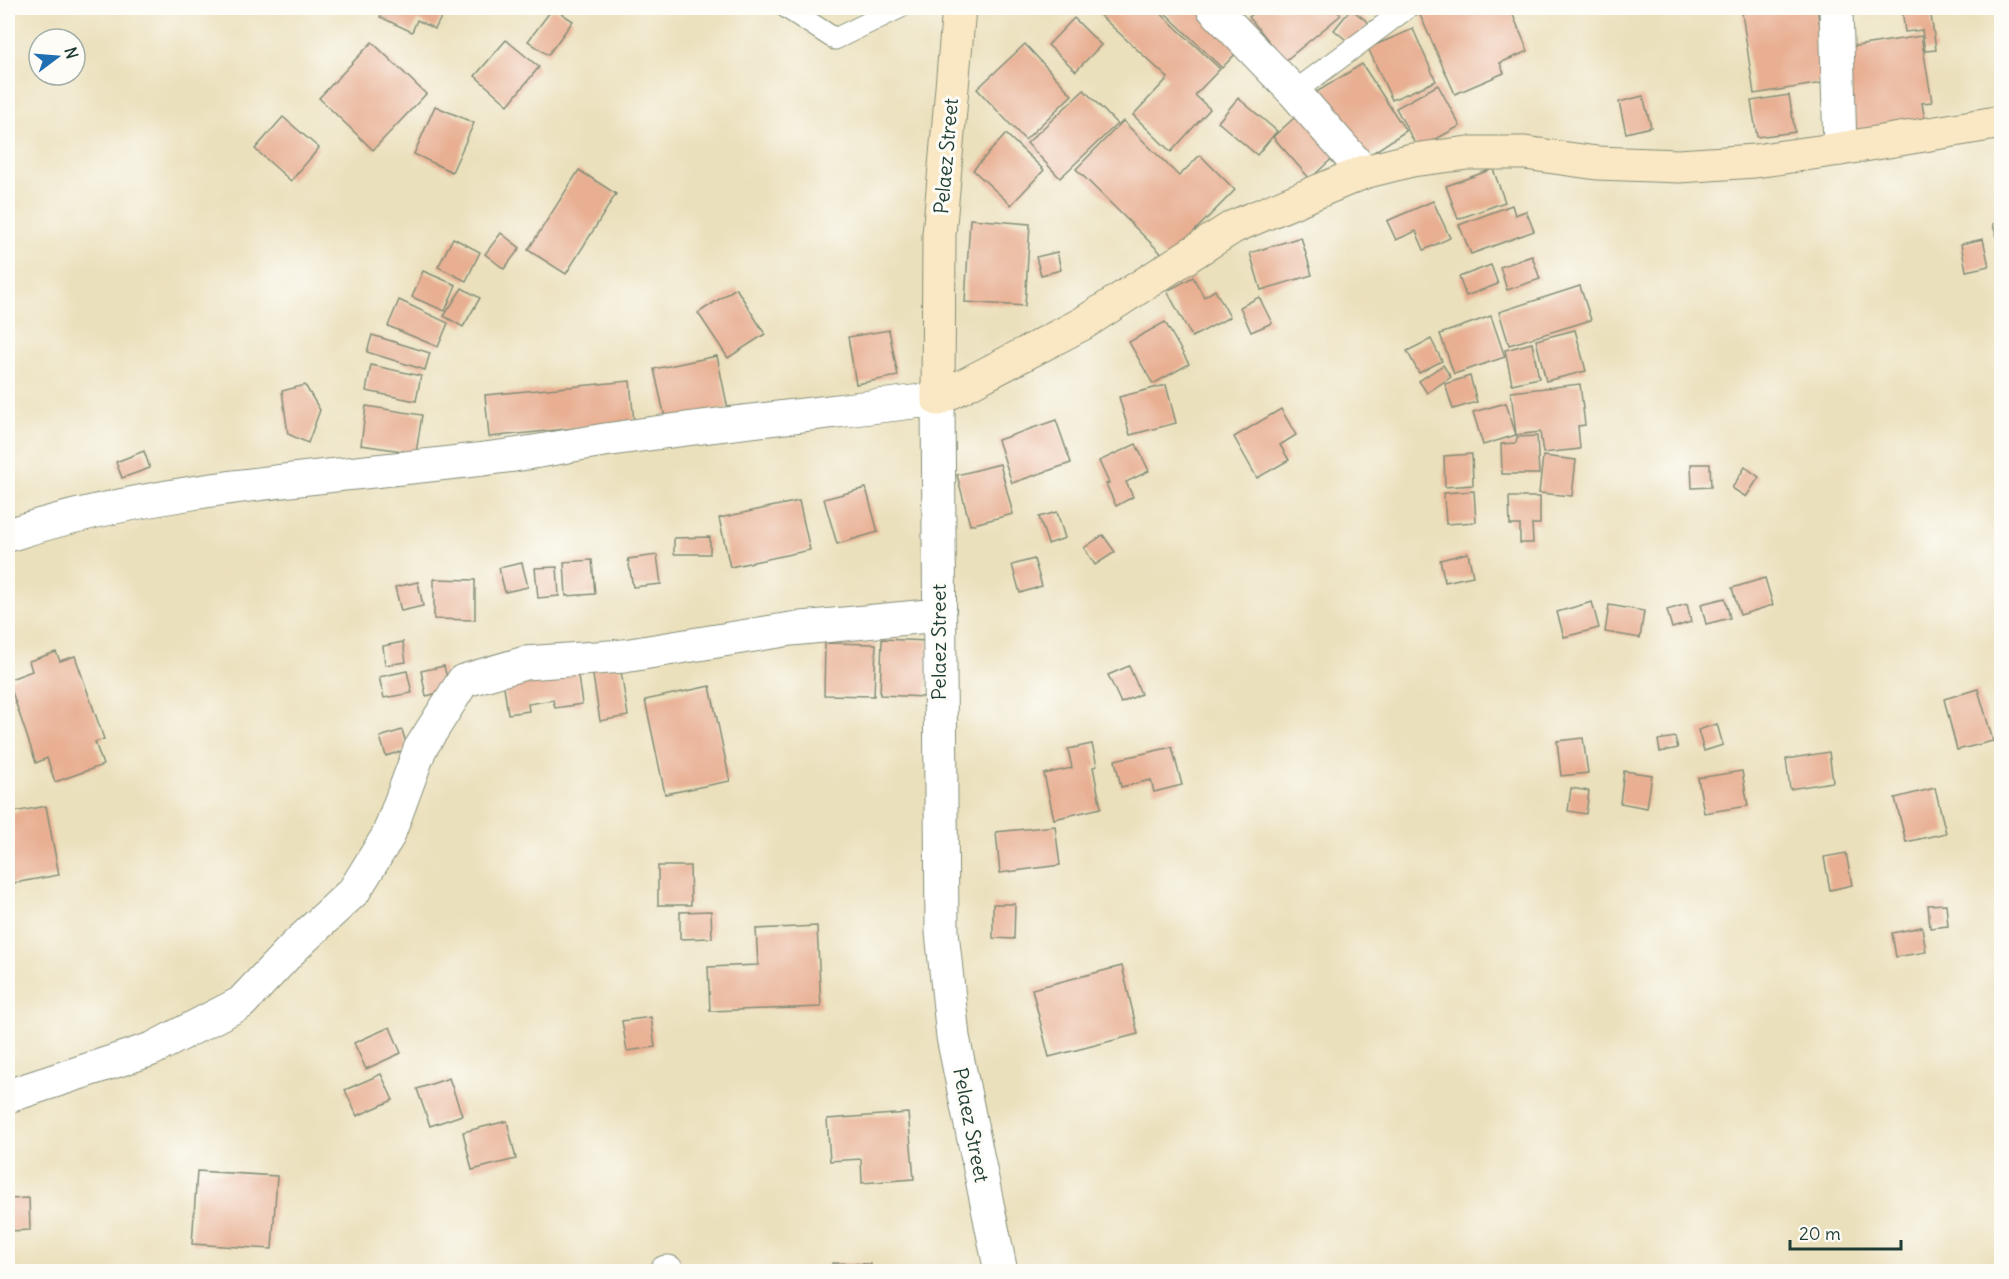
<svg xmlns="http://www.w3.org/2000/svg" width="2009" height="1279" font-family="Delius,sans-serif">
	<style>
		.building { fill: #e8af92 }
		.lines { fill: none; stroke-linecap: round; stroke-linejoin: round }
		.lane-casing { stroke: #858e78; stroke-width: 23 }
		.street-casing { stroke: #858e78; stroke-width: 35 }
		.secondary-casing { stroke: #858e78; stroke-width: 35 }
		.lane { stroke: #fff; stroke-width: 21 }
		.street { stroke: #fff; stroke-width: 33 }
		.secondary { stroke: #fae7c3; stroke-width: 33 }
		.labels { text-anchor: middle; stroke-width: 6; stroke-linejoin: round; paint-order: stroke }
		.street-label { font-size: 20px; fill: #1f3d34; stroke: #fdfcf7 }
	</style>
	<rect width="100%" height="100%" fill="#fdfcf7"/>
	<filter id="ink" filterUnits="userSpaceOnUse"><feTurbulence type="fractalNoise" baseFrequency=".0167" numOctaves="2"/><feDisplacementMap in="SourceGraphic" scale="12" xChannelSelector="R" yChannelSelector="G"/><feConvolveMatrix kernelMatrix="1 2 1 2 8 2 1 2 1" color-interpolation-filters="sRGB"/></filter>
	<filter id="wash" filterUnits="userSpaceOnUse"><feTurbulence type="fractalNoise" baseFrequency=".008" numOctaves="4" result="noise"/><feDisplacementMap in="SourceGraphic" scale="24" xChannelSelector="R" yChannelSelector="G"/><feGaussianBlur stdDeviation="1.35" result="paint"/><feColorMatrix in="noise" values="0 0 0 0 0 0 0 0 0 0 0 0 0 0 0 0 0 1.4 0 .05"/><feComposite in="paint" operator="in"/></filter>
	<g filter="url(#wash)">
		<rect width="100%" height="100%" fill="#ebe0bc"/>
		<g id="blocks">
			<g class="building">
				<path d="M385,8H446L435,29L417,20L412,32L380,17Z"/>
				<path d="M553,8L573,21L548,55L528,41Z"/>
				<path d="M1092,8H1155L1220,69L1195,95L1210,109L1171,152L1133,115L1168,78Z"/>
				<path d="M1160,8H1198L1240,49L1222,68Z"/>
				<path d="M1261,8H1334L1341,15L1285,61L1249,17Z"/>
				<path d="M1417,8H1477L1479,12L1488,8H1510L1528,51L1500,63L1504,73L1455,94Z"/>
				<path d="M1780,8H1817L1829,82L1754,94L1742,13Z"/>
				<path d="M1902,8H1930L1936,50L1925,51L1922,30L1905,32Z"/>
				<path d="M1351,9L1369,23L1352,45L1334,30Z"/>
				<path d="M1074,18L1101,45L1076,71L1048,45Z"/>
				<path d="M1413,29L1436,81L1392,100L1368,48Z"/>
				<path d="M1921,36L1932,102L1922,103L1926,126L1857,138L1843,48Z"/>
				<path d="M506,40L539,67L508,105L475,76Z"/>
				<path d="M372,42L426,94L373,150L319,98Z"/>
				<path d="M1025,44L1072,95L1025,140L977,89Z"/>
				<path d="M1362,64L1406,131L1359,162L1315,93Z"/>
				<path d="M1438,85L1460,126L1418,149L1396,108Z"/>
				<path d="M1084,90L1117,124L1060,178L1027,143Z"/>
				<path d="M1789,95L1795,132L1757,137L1751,101Z"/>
				<path d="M1643,96L1651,127L1626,133L1619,102Z"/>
				<path d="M1238,98L1277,131L1257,155L1218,122Z"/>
				<path d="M435,106L474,123L452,172L414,154Z"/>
				<path d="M1304,109L1341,150L1310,179L1273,137Z"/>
				<path d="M283,117L319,148L291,181L255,149Z"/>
				<path d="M1123,121L1179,176L1200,155L1235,190L1167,259L1076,169Z"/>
				<path d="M1006,134L1044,170L1011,205L973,170Z"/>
				<path d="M1493,169L1505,202L1458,219L1446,186Z"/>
				<path d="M579,170L616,194L566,274L528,250Z"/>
				<path d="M1433,201L1450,238L1424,250L1416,231L1396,240L1387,221Z"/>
				<path d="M1512,205L1515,215L1526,211L1534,231L1471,254L1459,225Z"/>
				<path d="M970,219L1030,224L1025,306L965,302Z"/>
				<path d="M2002,222V255H2001L1993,224Z"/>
				<path d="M501,233L520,248L504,269L485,254Z"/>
				<path d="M1301,237L1312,275L1261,290L1250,253Z"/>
				<path d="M453,238L480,252L466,281L438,267Z"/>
				<path d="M1983,239L1989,266L1966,271L1961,244Z"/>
				<path d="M1057,252L1061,270L1041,275L1036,257Z"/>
				<path d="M1532,256L1540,279L1507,290L1500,267Z"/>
				<path d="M1491,265L1498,284L1466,296L1459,277Z"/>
				<path d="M423,271L456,285L445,311L412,297Z"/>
				<path d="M1193,277L1204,297L1215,290L1230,317L1192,337L1167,291Z"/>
				<path d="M1580,286L1591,320L1509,345L1499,312Z"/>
				<path d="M462,288L480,298L463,327L444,316Z"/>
				<path d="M736,288L765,334L728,358L698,313Z"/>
				<path d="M1259,297L1272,323L1251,332L1240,307Z"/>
				<path d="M399,300L448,323L438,347L388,326Z"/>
				<path d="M1491,316L1505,357L1454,374L1440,334Z"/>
				<path d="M1165,322L1189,364L1153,384L1129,342Z"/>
				<path d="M889,330L898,376L856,384L848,337Z"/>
				<path d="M1575,330L1586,371L1546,381L1536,340Z"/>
				<path d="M372,335L430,353L425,370L367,352Z"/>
				<path d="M1431,339L1442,361L1419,373L1407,351Z"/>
				<path d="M1532,343L1539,378L1512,384L1505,350Z"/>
				<path d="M717,356L728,409L666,422L654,369Z"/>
				<path d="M371,365L421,376L416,401L366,391Z"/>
				<path d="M1443,365L1451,377L1427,393L1419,381Z"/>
				<path d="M1470,376L1477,402L1453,409L1445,384Z"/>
				<path d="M630,381L634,422L489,437L485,395Z"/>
				<path d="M1580,384L1585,425L1578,426L1580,449L1543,453L1540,432L1516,435L1511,392Z"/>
				<path d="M305,385L320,410L308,443L288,434L282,391Z"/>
				<path d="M1166,385L1176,423L1130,435L1119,397Z"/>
				<path d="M1506,403L1516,435L1483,445L1473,412Z"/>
				<path d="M366,406L422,415L416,453L361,445Z"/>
				<path d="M1281,409L1296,435L1280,445L1289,460L1257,478L1234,437Z"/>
				<path d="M1056,420L1071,463L1012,483L998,440Z"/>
				<path d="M1537,436L1539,474H1502L1501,444L1516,443L1517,437Z"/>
				<path d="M1136,444L1149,471L1126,482L1133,497L1116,506L1106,484L1109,483L1099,461Z"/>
				<path d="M144,451L150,468L122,478L116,462Z"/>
				<path d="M1472,454L1473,485L1445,487L1444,456Z"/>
				<path d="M1543,456L1576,460L1572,496L1539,493Z"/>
				<path d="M1000,464L1013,514L970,525L957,475Z"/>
				<path d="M1691,464H1710L1711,487L1692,488Z"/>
				<path d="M1745,467L1759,477L1746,497L1732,488Z"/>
				<path d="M866,488L878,532L837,544L824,499Z"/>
				<path d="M1474,491L1476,522L1446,524L1444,493Z"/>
				<path d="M1509,497H1540V524H1532L1533,543H1520V525H1510Z"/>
				<path d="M799,501L810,550L730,567L719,518Z"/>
				<path d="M1057,512L1065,538L1048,544L1039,517Z"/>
				<path d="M1103,535L1115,552L1095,565L1084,548Z"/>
				<path d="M710,537V554H674V538Z"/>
				<path d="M1468,553L1473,576L1445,582L1440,560Z"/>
				<path d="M657,555L661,584L633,587L628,559Z"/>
				<path d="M1034,559L1042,586L1020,593L1012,565Z"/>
				<path d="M592,560L595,594L566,596L564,562Z"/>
				<path d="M522,563L528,587L505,592L499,568Z"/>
				<path d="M557,567L559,596L538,598L535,568Z"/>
				<path d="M1765,578L1773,605L1740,615L1732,588Z"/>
				<path d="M434,579L475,580V620L434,619Z"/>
				<path d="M418,582L423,606L401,611L395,587Z"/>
				<path d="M1725,598L1730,618L1706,624L1701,604Z"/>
				<path d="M1592,602L1599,628L1564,637L1557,612Z"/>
				<path d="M1687,604L1691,622L1672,628L1667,610Z"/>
				<path d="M1609,605L1644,611L1640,638L1605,632Z"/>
				<path d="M882,639L928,641L926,697L880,695Z"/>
				<path d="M403,642L406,662L385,665L383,646Z"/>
				<path d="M825,643L876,644L874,696L824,695Z"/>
				<path d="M56,652L60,661L75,656L104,739L95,742L103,765L55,782L47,758L36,763L8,680L32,671L29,661Z"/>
				<path d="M576,662L582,704L555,708L553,700L528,704L529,711L508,714L502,673Z"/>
				<path d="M620,665L628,716L600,721L592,669Z"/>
				<path d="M444,666L450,690L426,696L421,671Z"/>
				<path d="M1129,666L1141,694L1121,703L1108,675Z"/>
				<path d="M407,671L412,693L384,698L379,677Z"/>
				<path d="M710,686L730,781L665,794L645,700Z"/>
				<path d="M1978,689L1993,741L1957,750L1944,699Z"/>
				<path d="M1717,724L1723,745L1704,751L1698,730Z"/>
				<path d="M402,730L408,749L386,756L380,737Z"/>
				<path d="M1675,737L1678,748L1660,752L1658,740Z"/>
				<path d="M1583,738L1588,773L1561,776L1557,741Z"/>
				<path d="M1092,744L1097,766L1093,767L1101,808L1054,819L1044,774L1072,768L1068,749Z"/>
				<path d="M1172,747L1182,785L1154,792L1151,780L1121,787L1115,760Z"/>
				<path d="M1829,752L1833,782L1790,789L1786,759Z"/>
				<path d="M1624,771L1652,775L1647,808L1620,803Z"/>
				<path d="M1742,771L1748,806L1704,813L1698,778Z"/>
				<path d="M1571,788L1589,791L1586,814L1568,811Z"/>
				<path d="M1935,788L1946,833L1906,842L1895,798Z"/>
				<path d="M46,806L59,875L8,884V813Z"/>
				<path d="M1055,826L1060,865L1000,873L996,832Z"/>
				<path d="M1846,853L1852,885L1830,890L1824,857Z"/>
				<path d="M658,866H690L691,905H658Z"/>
				<path d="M993,904H1015L1014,939L993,938Z"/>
				<path d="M1946,904L1948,926L1930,928L1928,905Z"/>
				<path d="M711,911L712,938L680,939V912Z"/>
				<path d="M817,926L821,1007L710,1011L708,967L758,965L756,929Z"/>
				<path d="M1922,927L1926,952L1896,957L1892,933Z"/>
				<path d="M1122,966L1138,1034L1049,1057L1032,989Z"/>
				<path d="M651,1017L655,1047L627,1051L622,1021Z"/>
				<path d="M390,1027L401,1053L366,1069L354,1043Z"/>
				<path d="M381,1074L393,1100L357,1116L345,1090Z"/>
				<path d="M449,1078L462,1115L430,1126L417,1089Z"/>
				<path d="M908,1113L914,1179L862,1183L861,1159L830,1161L827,1119Z"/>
				<path d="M507,1121L516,1159L472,1170L463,1132Z"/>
				<path d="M197,1171L277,1176L272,1249L192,1244Z"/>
				<path d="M29,1198L30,1230L8,1231V1199Z"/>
				<path d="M832,1263L871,1264L870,1272H832Z"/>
			</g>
		</g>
	</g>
	<g filter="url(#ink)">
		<use href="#blocks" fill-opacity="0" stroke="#858e78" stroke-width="1.5"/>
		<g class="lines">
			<defs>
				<g id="lane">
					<path d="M787,8L835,39L899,8"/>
					<path d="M1294,92L1407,8"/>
				</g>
				<g id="street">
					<path d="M1213,8L1294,92L1364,172"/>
					<path d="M1836,8L1840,149"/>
					<path d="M8,535C169,483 340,478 507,456C544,451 581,443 619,438C725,423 832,412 938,399L942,932L953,1037L1001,1272"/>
					<path d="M8,1096L152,1049L241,1003L294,947L354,891L388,836L420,749L463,681L525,663L624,656L791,629L939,615"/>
					<path d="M666,1272H668"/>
				</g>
				<path id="secondary" d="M959,8L939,235L938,399L1082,324L1233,227L1364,172L1412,160L1468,153H1525L1597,163L1679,166L1755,161L1840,149L2002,122"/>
			</defs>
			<use href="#lane" class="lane-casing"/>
			<use href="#street" class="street-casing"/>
			<use href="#secondary" class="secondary-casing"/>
			<use href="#lane" class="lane"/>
			<use href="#street" class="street"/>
			<use href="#secondary" class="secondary"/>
		</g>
	</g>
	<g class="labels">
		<g class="street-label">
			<text transform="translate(946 156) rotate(-85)" y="7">Pelaez Street</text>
			<text transform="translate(939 642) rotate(-90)" y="7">Pelaez Street</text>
			<text transform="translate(971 1125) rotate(79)" y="7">Pelaez Street</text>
		</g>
	</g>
	<rect width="2009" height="1279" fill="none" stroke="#fdfcf7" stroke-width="30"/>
	<g transform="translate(57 57) rotate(74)"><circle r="28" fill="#fdfcf7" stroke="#a4b0a9" stroke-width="1.5"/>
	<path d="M0-4.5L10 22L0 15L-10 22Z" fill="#1f6fb2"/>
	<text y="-9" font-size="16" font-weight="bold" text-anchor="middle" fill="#1f3d34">N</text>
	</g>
	<path d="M1790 1240v9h111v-9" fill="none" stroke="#1f3d34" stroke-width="3"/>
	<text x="1799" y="1240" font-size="18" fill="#1f3d34" stroke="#fdfcf7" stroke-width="4.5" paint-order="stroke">20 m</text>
</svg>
